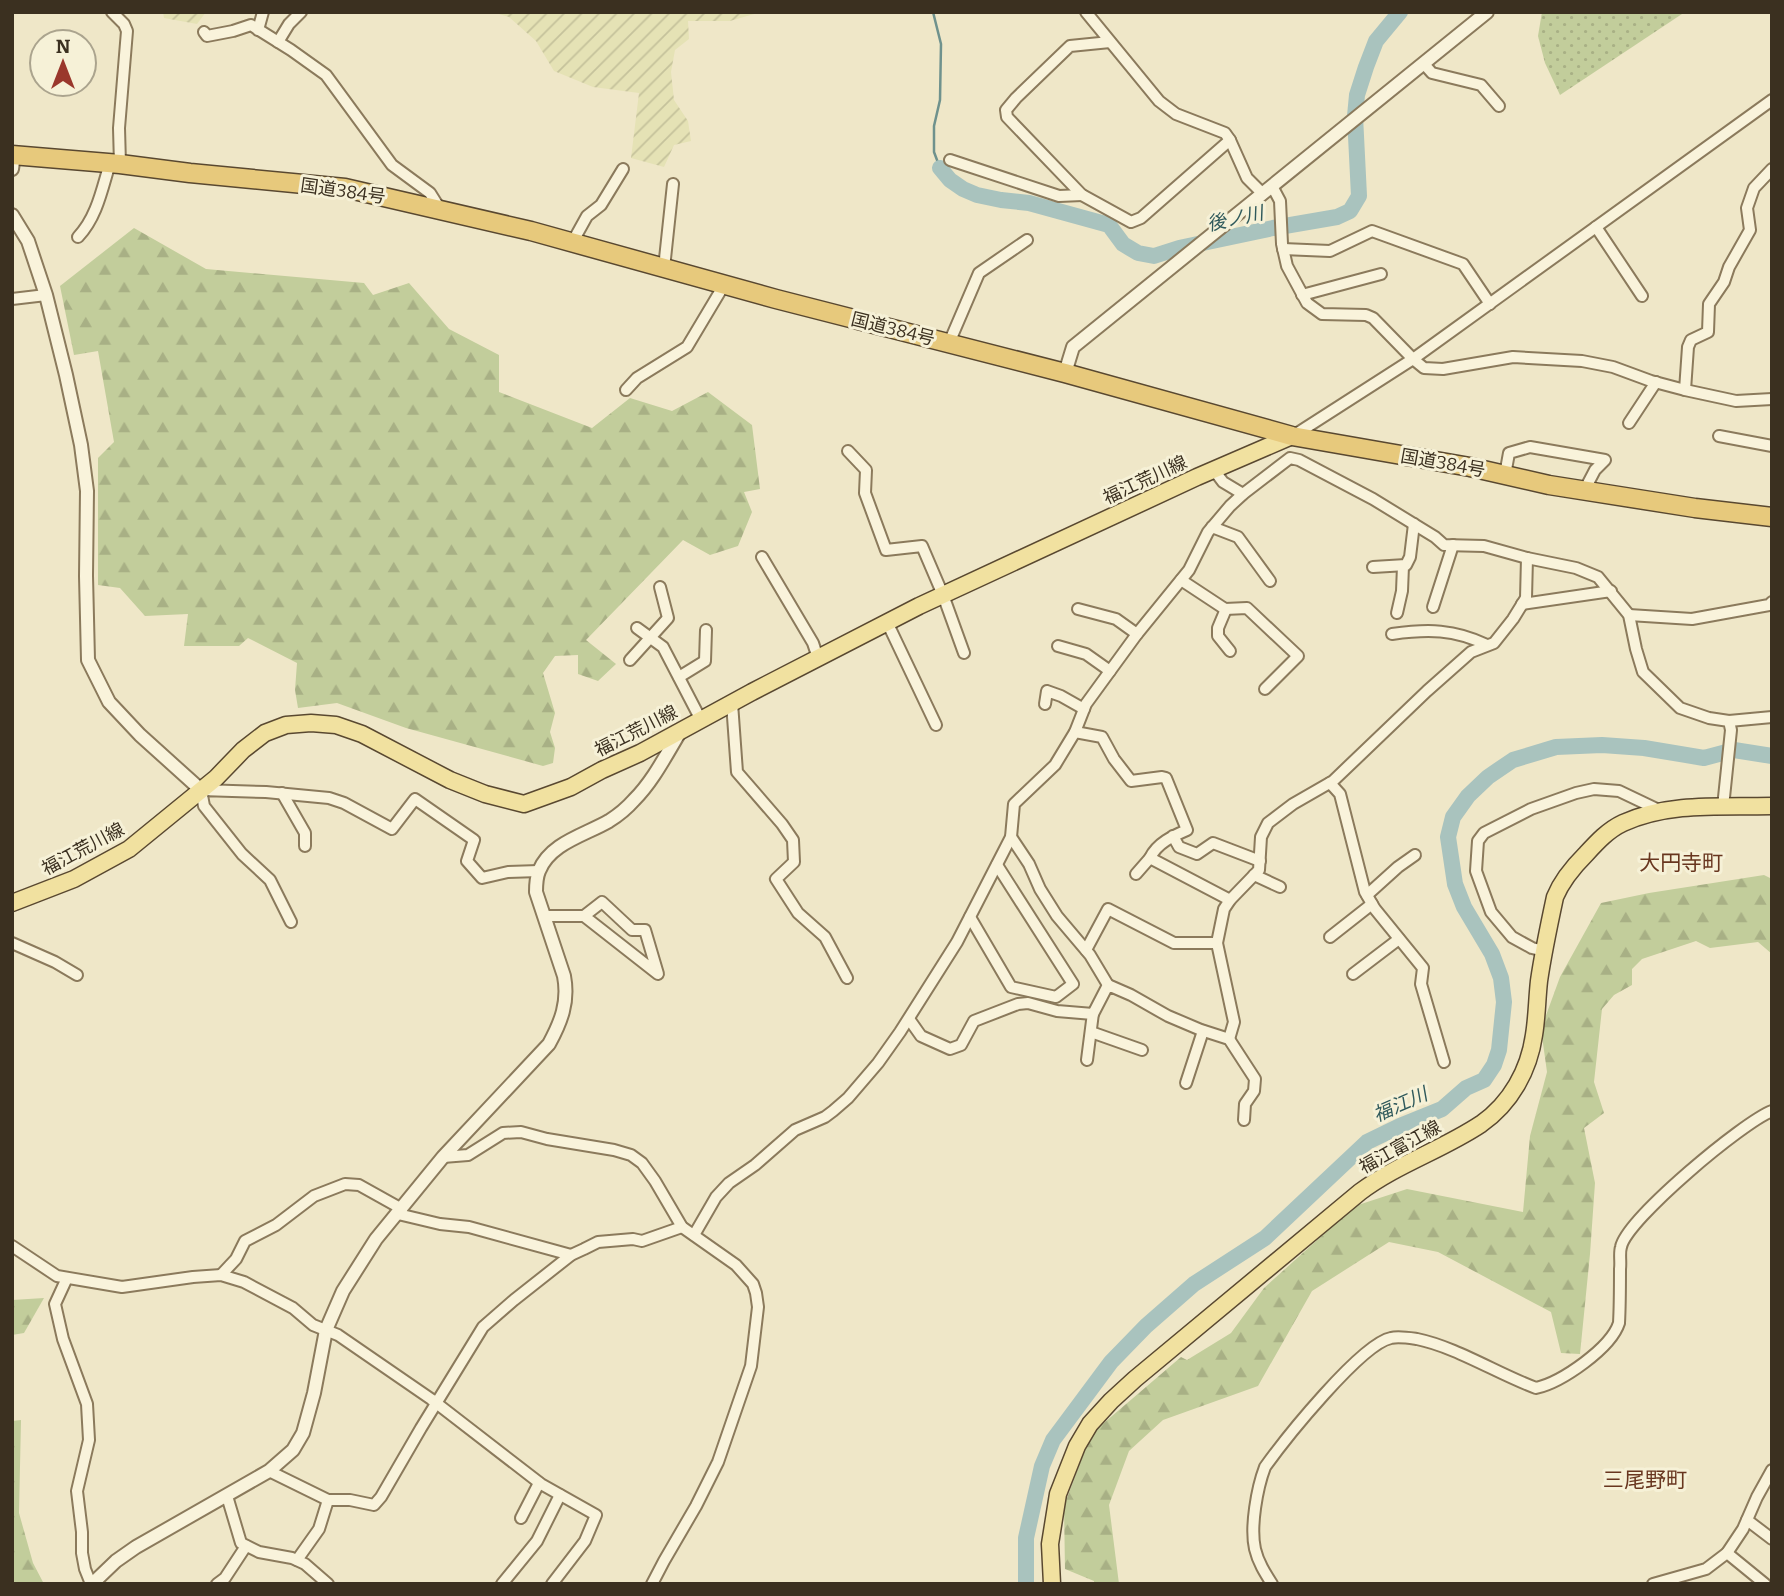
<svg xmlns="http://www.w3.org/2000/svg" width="1784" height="1596" font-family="Bitter,'Noto Sans JP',serif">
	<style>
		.farmland { fill: url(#farmland-furrows) }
		.forest { fill: url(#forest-firs) }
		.park { fill: url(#park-dots) }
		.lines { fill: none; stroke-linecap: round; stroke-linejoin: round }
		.stream { stroke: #6f928d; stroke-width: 2.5 }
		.river { stroke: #a9c3be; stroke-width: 16 }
		.minor-casing { stroke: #8b7a5c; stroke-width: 14 }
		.tertiary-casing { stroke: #8b7a5c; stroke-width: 16 }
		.primary-casing { stroke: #594830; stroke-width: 19 }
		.trunk-casing { stroke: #594830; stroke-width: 21 }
		.minor { stroke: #f9f3db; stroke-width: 10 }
		.tertiary { stroke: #f9f3db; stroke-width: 12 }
		.primary { stroke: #f1e1a0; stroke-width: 16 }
		.trunk { stroke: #e7c97c; stroke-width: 18 }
		.labels { text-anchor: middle; stroke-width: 6; stroke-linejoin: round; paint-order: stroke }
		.street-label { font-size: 18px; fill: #3b3020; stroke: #f6f1d7 }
		.water-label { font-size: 19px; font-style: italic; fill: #2f595b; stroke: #f6f1d7 }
		.quarter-label { font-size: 21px; fill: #68361f; stroke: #f6f1d7 }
	</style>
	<defs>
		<pattern id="farmland-furrows" width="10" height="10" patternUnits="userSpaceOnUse" patternTransform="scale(1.75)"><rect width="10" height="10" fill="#e5e2b5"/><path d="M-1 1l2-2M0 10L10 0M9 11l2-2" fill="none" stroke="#c5c29b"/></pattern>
		<pattern id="forest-firs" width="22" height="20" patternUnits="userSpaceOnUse" patternTransform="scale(1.75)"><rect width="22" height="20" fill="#c2cd9b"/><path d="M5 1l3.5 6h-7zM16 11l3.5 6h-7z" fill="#a8b085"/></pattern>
		<pattern id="park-dots" width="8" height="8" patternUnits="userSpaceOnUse" patternTransform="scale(1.75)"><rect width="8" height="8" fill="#c2cd9b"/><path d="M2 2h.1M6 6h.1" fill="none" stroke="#a8b085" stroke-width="1.8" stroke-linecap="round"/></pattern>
	</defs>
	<rect width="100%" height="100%" fill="#efe7c8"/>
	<g class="farmland">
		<path d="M163,12H206L197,24L164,18Z"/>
		<path d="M492,12H761L730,21H688L689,39L675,50L671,72L674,100L688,121L691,141L674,145L664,167L631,158L639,93L593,87L554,71L536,41L509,17Z"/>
	</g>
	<g class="forest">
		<path d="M134,228L206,269L364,283L373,295L409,283L449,329L499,355V392L592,428L630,398L672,411L708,392L752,425L760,489L744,492L752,512L738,546L710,555L683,540L586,640L616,664L598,681L578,674V655L555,656L543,673L555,713L550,732L555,748L553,763L543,766L406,728L337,703L298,708L295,690L297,663L248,638L239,646H184L188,614L145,616L120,588L98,585V458L114,442L98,351L74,355L60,286Z"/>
		<path d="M1764,875L1772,879V954L1758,942L1710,948L1696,941L1642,959L1632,969V985L1614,995L1602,1009L1594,1082L1604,1113L1584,1128L1595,1183L1590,1254L1580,1354L1561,1353L1551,1312L1438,1252L1389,1242L1312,1291L1258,1386L1163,1420L1129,1451L1109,1505L1119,1584H1094V1581L1065,1569L1064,1506L1091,1434L1181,1357L1187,1360L1231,1333L1264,1288L1355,1206L1407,1189L1523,1212L1530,1136L1547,1072L1541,1029L1560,977L1601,903L1649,893Z"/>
		<path d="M44,1298L24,1333L12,1335V1300Z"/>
		<path d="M21,1420L19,1513L33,1563L44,1584H12V1421Z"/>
	</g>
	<path class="park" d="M1542,12H1685L1560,95L1545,63L1538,36Z"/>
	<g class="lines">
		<path class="stream" d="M933,12L941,44L940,100L934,126V152L940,168"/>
		<g class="river">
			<path d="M940,168L950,180L963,189L977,195L1001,200L1029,203L1109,225L1123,244L1138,253L1154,256L1179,248L1273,228L1337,217L1350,211L1359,196L1355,116L1357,95L1366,67L1376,41L1400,12"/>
			<path d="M1026,1584V1538L1042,1466L1053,1440L1111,1362L1146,1326L1194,1284L1265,1238L1367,1142L1400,1126L1442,1109L1466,1088L1484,1080L1494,1065L1499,1050L1504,1002L1501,978L1492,954L1464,907L1455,884L1448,837L1453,817L1468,796L1488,777L1513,760L1556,747L1602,745L1644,748L1704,758L1734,750L1772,756"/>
		</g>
		<defs>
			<g id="minor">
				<path d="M112,12L124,24L127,31L119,128L120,164"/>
				<path d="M1086,12L1159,101L1176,114L1225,133L1230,140L1247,178L1262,193"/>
				<path d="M258,30L263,12"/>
				<path d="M204,32L207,36L233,31L251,25L291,50L326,75L392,165L430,193L440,209"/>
				<path d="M278,42L289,24L301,12"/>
				<path d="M1110,42L1070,46L1016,98L1006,110L1007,117L1082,195L1131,222L1141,218L1230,140"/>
				<path d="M1424,64L1432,73L1481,85L1499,106"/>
				<path d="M950,160L1059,196L1082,195"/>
				<path d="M1272,186L1280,201L1282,244L1287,266L1307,303L1322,314L1366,315L1373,318L1413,359L1424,368L1443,369L1513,357L1582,361L1613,367L1651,381L1685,390L1736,401L1772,399"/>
				<path d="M1596,227L1642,296"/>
				<path d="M78,237C97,217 102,189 110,163"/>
				<path d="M572,243L587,216L601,205L623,169"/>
				<path d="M1283,249L1330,251L1372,231L1463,264L1490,304"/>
				<path d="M664,268L673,184"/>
				<path d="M1302,295L1381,274"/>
				<path d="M12,299L46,295"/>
				<path d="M949,343L979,273L1027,240"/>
				<path d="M626,390L637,378L687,347L724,285"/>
				<path d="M1685,390L1688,347L1691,340L1708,332L1709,304L1724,282L1729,267L1750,230L1747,208L1754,188L1772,169"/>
				<path d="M1629,423L1656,382"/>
				<path d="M1293,436L1413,359L1772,100"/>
				<path d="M1719,436L1772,446"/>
				<path d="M848,451L866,470L865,493L886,550L922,546L943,595L964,653"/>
				<path d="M1214,470L1223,482L1243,494"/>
				<path d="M1505,475L1509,453L1530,447L1605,460L1595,470L1584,491"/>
				<path d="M1212,527L1238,537L1270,581"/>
				<path d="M762,557L813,643L818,658"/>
				<path d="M1373,567L1406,565L1410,557L1414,524"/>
				<path d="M1181,580L1225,609L1247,608L1298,656L1265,689"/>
				<path d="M1522,604L1611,591"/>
				<path d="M1433,607L1453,545"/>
				<path d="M1078,609L1116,619L1137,634"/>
				<path d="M1226,609L1218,628V636L1230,651"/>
				<path d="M1397,613L1402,591L1403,566"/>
				<path d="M1629,615L1692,619L1769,605L1772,602"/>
				<path d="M887,622L936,725"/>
				<path d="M637,628L663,647L701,720"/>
				<path d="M1392,634C1428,629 1454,629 1487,645"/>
				<path d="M1058,646L1086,654L1110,671"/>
				<path d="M630,660L668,618L660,587"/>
				<path d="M679,677L705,661L706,630"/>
				<path d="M732,703L737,772L782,824L793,840L794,862L776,879L798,913L825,937L847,978"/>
				<path d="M1045,704L1047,691L1061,696L1084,709"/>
				<path d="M1729,721L1772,717"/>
				<path d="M1075,732L1102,737L1114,759L1131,781L1162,777L1166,778L1187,830C1173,836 1157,843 1150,858L1230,900"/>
				<path d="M1330,783L1340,794L1365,892L1375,909L1423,968L1421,984L1444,1062"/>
				<path d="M282,793L305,833V846"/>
				<path d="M1173,836L1179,847L1197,854L1213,843L1260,861"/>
				<path d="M1011,837L1029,864L1040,889L1057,916L1090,955L1108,985"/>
				<path d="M1136,874L1150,858"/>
				<path d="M1254,875L1280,887"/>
				<path d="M1367,895L1398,867L1415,855"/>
				<path d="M544,916H584L658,974L645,930H632L602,902L584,916"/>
				<path d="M970,917L1011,987L1056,997L1073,984L997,865"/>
				<path d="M291,922L270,880L242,854L204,806L201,790L266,792L329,798L344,803L392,829L415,799L474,840L467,861L482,878L508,872L539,871"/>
				<path d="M1330,937L1372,904"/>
				<path d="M12,943L55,962L77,975"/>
				<path d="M1086,950L1108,909L1174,943H1217"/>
				<path d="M1544,951L1532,948L1512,937L1491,912L1476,871L1478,841L1484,833L1531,809L1576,793L1594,789L1619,791L1663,812"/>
				<path d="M1353,974L1399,939"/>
				<path d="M909,1019L921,1036L950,1049L961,1045L974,1021L1018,1004L1028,1003L1057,1011L1093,1014L1108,985L1131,995L1168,1016L1201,1030L1229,1039L1255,1079L1254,1091L1245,1104L1244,1120"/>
				<path d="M1091,1032L1142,1050"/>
				<path d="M1229,1039L1234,1022L1217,943L1224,909L1230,900L1259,870L1261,837L1268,823L1293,804L1333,781L1427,691L1471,652L1494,643L1513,619L1526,598L1527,558"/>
				<path d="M1087,1060L1093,1013"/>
				<path d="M1186,1083L1203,1031"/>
				<path d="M443,1157L468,1155L503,1133L521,1132L547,1139L614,1150L631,1155L642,1163L655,1181L682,1227L736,1265L753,1284L756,1293L758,1307L751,1366L718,1462L696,1506L664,1561L652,1584"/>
				<path d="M398,1214L440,1224L469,1227L571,1255"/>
				<path d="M694,1235L716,1197L729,1183L755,1165L795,1130L825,1117L833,1111L848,1098L878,1063L900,1032L957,942L1011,837L1014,804L1055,765L1075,732L1086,704L1137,634L1189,570L1208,532L1230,506L1243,494L1290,458L1299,460L1373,499L1435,537L1444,545L1484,546L1527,558L1576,568L1598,577L1629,615L1636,649L1643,672L1680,708L1709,718L1729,721L1731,730L1723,807"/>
				<path d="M12,1246L57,1276L122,1287L193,1277L221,1275L244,1282L293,1308L313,1325L338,1335L431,1399L541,1484L596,1515L585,1541L552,1584"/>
				<path d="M221,1275L236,1259L245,1241L276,1225L314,1196L345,1184L359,1185L402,1209"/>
				<path d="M67,1278L55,1304L63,1339L87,1404L89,1440L77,1491L82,1532V1553L85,1569L91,1584"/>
				<path d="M269,1471L328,1500H350L374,1505L381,1497L421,1428L483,1327L514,1300L571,1255L584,1249L598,1242L633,1239L642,1241L682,1227"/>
				<path d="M227,1496L241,1543L259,1552L292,1558L305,1564L328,1584"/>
				<path d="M521,1518L539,1483"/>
				<path d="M1747,1520L1772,1539"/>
				<path d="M1727,1553L1765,1584"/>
				<path d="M297,1560L319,1529L328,1500"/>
				<path d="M217,1584L225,1578L246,1546"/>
				<path d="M502,1584L537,1541L560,1495"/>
				<path d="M1272,1584C1265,1573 1258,1562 1255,1549C1250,1527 1257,1488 1265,1467C1285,1439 1361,1344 1391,1338C1398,1336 1410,1338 1417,1339C1456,1347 1498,1374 1536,1388C1562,1382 1611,1348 1619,1323C1620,1305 1620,1287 1620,1269C1621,1262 1619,1253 1621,1247C1627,1219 1743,1122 1772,1111"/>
				<path d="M1653,1584L1706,1569L1727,1553L1743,1529L1757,1497L1772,1470"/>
			</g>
			<g id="tertiary">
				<path d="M12,169L14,155"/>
				<path d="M12,215L28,241L46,295L66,375L81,445L87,491L86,576L88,660L109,702L140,735L201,790"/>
				<path d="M1065,373L1073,347L1487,12"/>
				<path d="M92,1584L116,1561L136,1547L269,1471L293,1450L303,1433L314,1393L326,1330L343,1291L376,1239L443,1157L549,1044C561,1022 569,1002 564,976L536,892C536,885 536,878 539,871C550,843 585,835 609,821C617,816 627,808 634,800C653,781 666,755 680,732"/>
			</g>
			<g id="primary">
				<path d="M12,903L74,879L129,849L216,778L243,750L265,733L286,725L311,723L336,725L362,734L450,780L485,794L524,804L571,787L602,770L640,753L752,692L919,606L1197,477L1292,436"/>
				<path d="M1052,1584L1050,1544L1058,1494L1077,1446L1090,1424L1111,1401L1135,1379L1360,1192C1397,1164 1442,1150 1481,1124C1511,1103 1529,1070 1534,1035C1537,1017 1537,999 1539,981C1543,953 1549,925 1555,897C1562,880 1573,867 1586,854C1597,842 1608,830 1623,823C1669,802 1722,807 1772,806"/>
			</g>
			<path id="trunk" d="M12,155L120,164L190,173L345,188L531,231L776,299L1065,373L1292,436L1470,467L1549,485L1695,508L1772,517"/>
		</defs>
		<use href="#minor" class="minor-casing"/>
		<use href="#tertiary" class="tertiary-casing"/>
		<use href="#primary" class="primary-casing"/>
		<use href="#trunk" class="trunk-casing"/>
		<use href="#minor" class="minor"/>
		<use href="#tertiary" class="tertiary"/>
		<use href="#primary" class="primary"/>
		<use href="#trunk" class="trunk"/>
	</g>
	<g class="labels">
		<g class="street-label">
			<text transform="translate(343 191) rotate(8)" y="6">国道384号</text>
			<text transform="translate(893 329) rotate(14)" y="6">国道384号</text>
			<text transform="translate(1443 463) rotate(10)" y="6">国道384号</text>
			<text transform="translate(1145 480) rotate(-25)" y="6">福江荒川線</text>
			<text transform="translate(636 731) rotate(-27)" y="6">福江荒川線</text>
			<text transform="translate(83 849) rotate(-28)" y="6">福江荒川線</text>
			<text transform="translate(1400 1147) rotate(-29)" y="6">福江富江線</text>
		</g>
		<g class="water-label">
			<text transform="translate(1235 218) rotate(-12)" y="7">後ノ川</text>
			<text transform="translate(1400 1104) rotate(-24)" y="7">福江川</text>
		</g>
		<g class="quarter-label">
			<text x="1681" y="870">大円寺町</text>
			<text x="1645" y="1487">三尾野町</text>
		</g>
	</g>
	<rect width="1784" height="1596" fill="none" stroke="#3b3020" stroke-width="28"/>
	<g transform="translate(63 63)"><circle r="33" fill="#f6f1d7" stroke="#aba48e" stroke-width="2"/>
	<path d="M0-5L12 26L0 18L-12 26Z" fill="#9a372c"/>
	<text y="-10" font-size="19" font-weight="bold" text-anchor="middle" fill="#3b3020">N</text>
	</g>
</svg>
